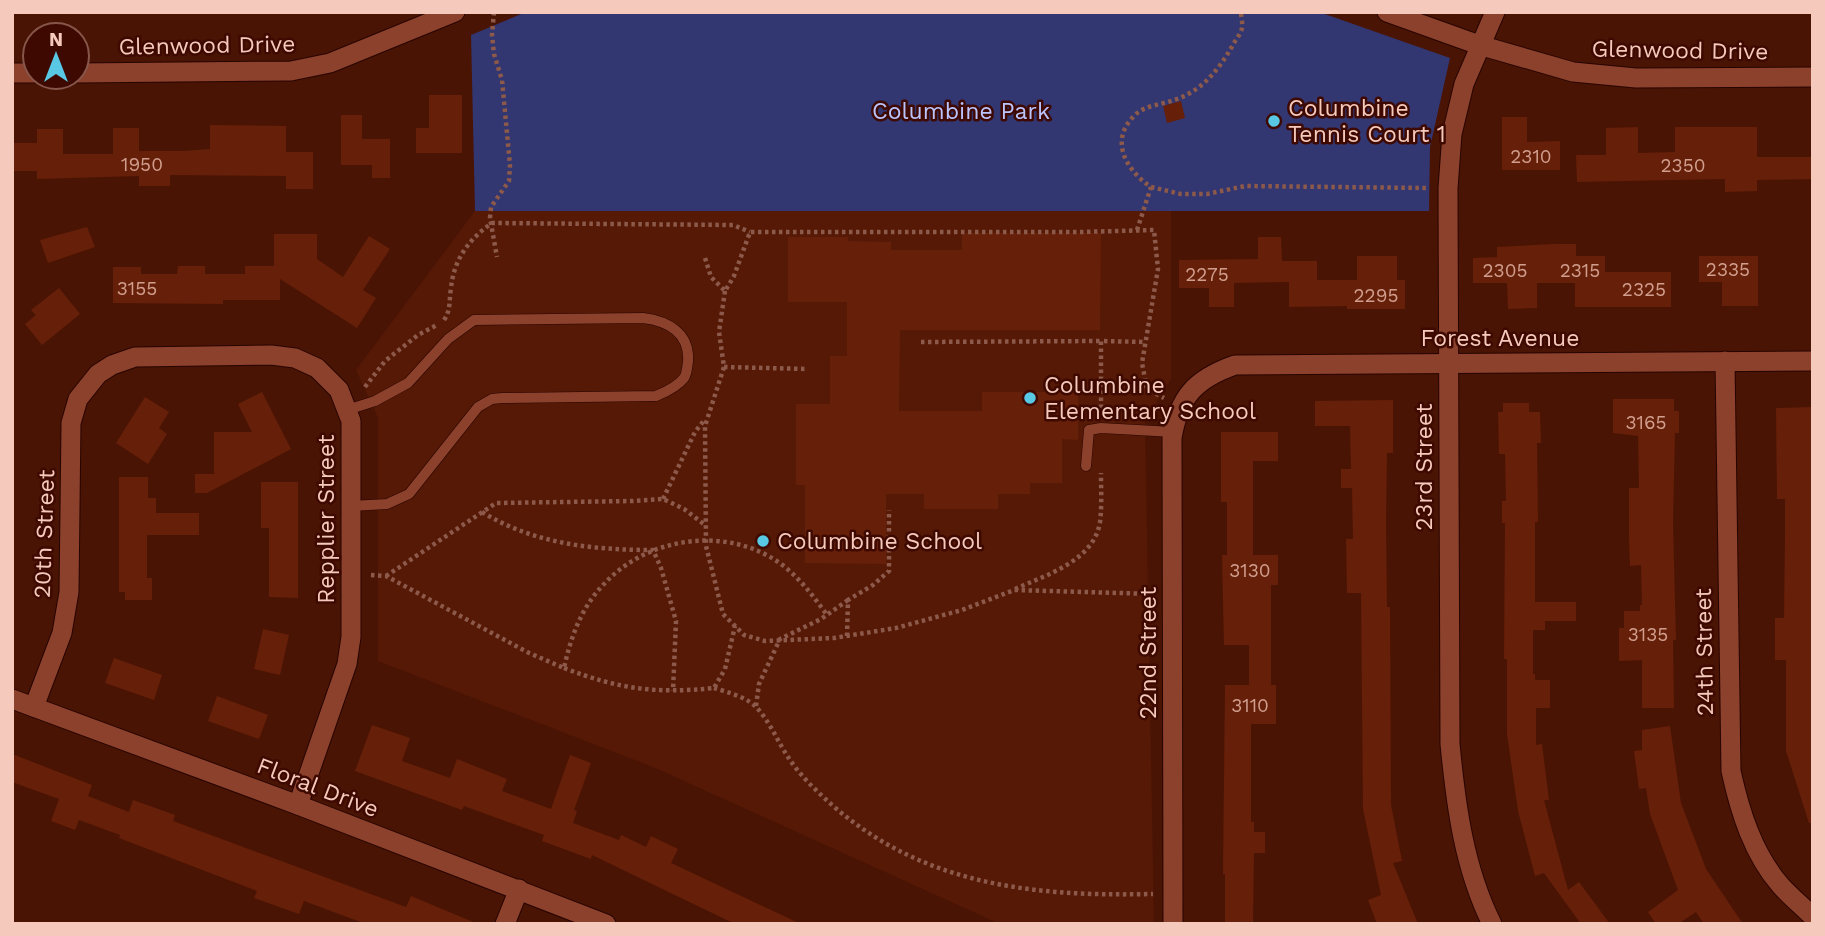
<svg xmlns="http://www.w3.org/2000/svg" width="1825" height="936" font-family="'Work Sans',sans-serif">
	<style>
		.built { fill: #551906 }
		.green { fill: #323671 }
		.building { fill: #661f08 }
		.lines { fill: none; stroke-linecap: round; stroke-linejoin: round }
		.lane-casing { stroke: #270400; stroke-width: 11 }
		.street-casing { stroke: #270400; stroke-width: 21 }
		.path { stroke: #8c594a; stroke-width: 4.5; stroke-dasharray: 3.5 3.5; stroke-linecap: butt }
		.lane { stroke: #8b412b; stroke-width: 10 }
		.street { stroke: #8b412b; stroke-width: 19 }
		.poi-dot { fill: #59c8e4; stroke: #3e0900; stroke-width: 2.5 }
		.labels { text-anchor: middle; stroke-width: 5; stroke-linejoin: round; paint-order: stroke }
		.number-label { font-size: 19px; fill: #d19e8e }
		.street-label { font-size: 23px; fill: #f5c9bb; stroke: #3e0900 }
		.poi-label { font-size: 23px; fill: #f5c9bb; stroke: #3e0900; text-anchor: start }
		.park-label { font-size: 23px; fill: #bbc4fe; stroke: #3e0900 }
	</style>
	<rect width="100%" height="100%" fill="#4a1404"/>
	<path class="built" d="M475,211H1171V379L1145,421L1154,924H1000L653,767L378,661V418L356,370Z"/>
	<path class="green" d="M526,12H1319L1450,58L1430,147L1429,211H475L471,35Z"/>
	<g class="building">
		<path d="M429,95H462V153H416V128H429Z"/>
		<path d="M1181,101L1185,118L1167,123L1163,106Z"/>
		<path d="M341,115H362V139H390V178H372V165H341Z"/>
		<path d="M1502,117H1527V142L1560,141V170H1502Z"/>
		<path d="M210,125L286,126V152H313V189H286V176L170,175V186H139V176L37,179V171H12V143H37V129H63V154H113V128H139V151H184L210,149Z"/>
		<path d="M1638,127V153L1675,152V127H1757V157H1813V179L1757,180V191L1725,192V179L1577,182L1576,155H1606V128Z"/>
		<path d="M87,227L95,247L48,263L40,240Z"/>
		<path d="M962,233H1101L1100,330H900L899,411H982V392H1078V440L1062,439V483H1030V494H998V509H924V494H886V564L805,563V485H796V404H830V356H847V302H788V237H848V241L891,242V250H962Z"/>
		<path d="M274,234H317V259L343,277L369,236L390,249L363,290L376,298L357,328L280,279V300H223V304L113,303V267H141V274H177L178,266H205V274H245V266H274Z"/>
		<path d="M1258,237H1281L1282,261H1317V280H1357V256H1397V280H1405V309H1347V306L1289,307V282L1234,283V307H1209V288H1179V260L1258,259Z"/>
		<path d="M1555,244H1576V256H1605V272H1671V307H1575V283H1537V308L1508,309L1507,283H1473V258L1497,257V247Z"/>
		<path d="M1699,256H1758V306H1722V282H1699Z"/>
		<path d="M59,288L80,314L42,345L25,324L36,315L31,310Z"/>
		<path d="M262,392L291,449L207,493H195V474H214V432H252L238,404Z"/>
		<path d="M145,397L169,412L159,428L167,434L148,464L116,443Z"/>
		<path d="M1613,399H1674V411H1679V433H1675L1673,523L1676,640H1673L1674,708H1642V660L1619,661V628H1624V611H1640V605H1642L1641,565L1630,566L1629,539V488H1639L1638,436L1613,433Z"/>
		<path d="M1393,400V453H1387L1386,523L1387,607H1390L1391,805L1402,861L1393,863L1418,924H1377L1368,900L1381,895L1363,809L1361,593H1347L1346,539H1353L1352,488H1341V469H1351L1350,426H1315V401Z"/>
		<path d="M1503,403H1529V412H1540L1541,443H1537L1538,522H1535V602H1576V621H1545V630H1533V674H1535V680H1550V708H1536V745L1542,744L1549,800H1544L1568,890L1579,882L1610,924H1581L1544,873L1535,876L1518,811L1507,734V659H1504L1505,523H1502V501H1506L1505,454H1499L1498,412H1503Z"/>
		<path d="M1813,407V823H1809L1786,751V660H1775V618H1784L1785,534V499H1777L1776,408Z"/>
		<path d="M1221,432H1278V461H1253V555H1278V585H1271V685H1276V724H1251V822H1254V832H1265V853H1254L1253,924H1225V874H1223L1225,685H1249V645H1224L1222,555H1227V502H1221Z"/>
		<path d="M119,477H148V498H156V513H199V535H147V578H152V600H125V592H119Z"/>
		<path d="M261,482H298V598L269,597V528H261Z"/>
		<path d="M263,629L289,635L280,675L254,669Z"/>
		<path d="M114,658L162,675L154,700L105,683Z"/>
		<path d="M217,696L268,715L259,739L208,721Z"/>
		<path d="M372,725L410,738L402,761L450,778L457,759L507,779L502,791L551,809L570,755L591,763L574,810L577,811L573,823L619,840L621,835L646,847L651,836L678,849L671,863L801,924H735L592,855L591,859L542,841L544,835L464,806L462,810L355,771Z"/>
		<path d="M1670,726L1681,803L1706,869L1743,924H1704L1696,912L1678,924H1656L1648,912L1678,890L1650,814L1646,788L1639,789L1634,751L1642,750V730Z"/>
		<path d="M12,754L92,785L88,796L129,812L133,800L175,815L173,821L406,907L411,896L478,924H366L304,901L299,914L254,898L257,891L119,838L120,835L79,820L75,830L51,821L59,799L12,782Z"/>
	</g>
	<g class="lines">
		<defs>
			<g id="lane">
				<path d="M347,410L375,401L408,383L448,339L474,320L643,318C668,321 690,333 688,362C687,367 687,374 684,378C677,387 666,392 656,396L502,398L492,399L478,407L409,494L387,504L351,506"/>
				<path d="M1086,466L1089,430L1101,428L1173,432"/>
			</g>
			<g id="street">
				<path d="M1387,12L1479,45L1573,72L1636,78L1813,77"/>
				<path d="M12,73H35"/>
				<path d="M77,73L291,71L330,63L455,12"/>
				<path d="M1725,361L1731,771C1740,812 1753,854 1781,886C1791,897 1802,906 1813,917"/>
				<path d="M12,699L298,805L606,924"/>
				<path d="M34,707L62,633L69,592L71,423L78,399L98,374L112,365L135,357L271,355L295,358L317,368L339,390L351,421V637L347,664L298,805"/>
				<path d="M505,924L519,889"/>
				<path d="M1173,924L1172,438C1179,397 1195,379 1235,365L1813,361"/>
				<path d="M1492,924C1464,868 1456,806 1450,744L1448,188L1452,134L1464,84L1495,12"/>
			</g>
		</defs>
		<use href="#lane" class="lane-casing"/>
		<use href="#street" class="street-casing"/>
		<g class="path">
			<path d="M494,12L492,35L494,54L502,80L510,165L509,181L491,207L490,218L497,257"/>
			<path d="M1151,187L1181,194H1207L1245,186L1428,188"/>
			<path d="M1137,230L1151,187C1126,170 1109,141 1134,116C1144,105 1161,105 1174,100C1203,91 1220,68 1234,43C1237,38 1241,33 1242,28C1243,24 1241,17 1241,12"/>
			<path d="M705,258L711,277L725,291L734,276L750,232H1079L1154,230L1158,269L1142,363L1147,389L1164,398"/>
			<path d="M725,291L719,332L724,367L705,426L706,546L723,614L744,635L765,641L834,638L896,628L962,610L1014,590L1154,594"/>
			<path d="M444,320C451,310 449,300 451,288C454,259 469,239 492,223L733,225L750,232"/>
			<path d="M921,342L1101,341"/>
			<path d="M724,367L807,369"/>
			<path d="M365,387L385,361L418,335L437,325"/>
			<path d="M1101,415V341L1145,342"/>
			<path d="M663,499L695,432L705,419"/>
			<path d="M482,512C534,544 593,550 653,550L661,568L676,621L673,691"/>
			<path d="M371,575L386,576L529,653L564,668C571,636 582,606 605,583C650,535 732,525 785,567C802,581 814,597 827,615"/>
			<path d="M386,576L496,503L632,501L663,499L684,509L705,525"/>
			<path d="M1015,589C1046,575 1094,561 1100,522C1102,506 1101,489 1101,473"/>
			<path d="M847,636L848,600L873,585L889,571V510"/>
			<path d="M564,668C619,689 655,694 714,688L725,669L735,626"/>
			<path d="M714,688C727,692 747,697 757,708C770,722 778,742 788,757C796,769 806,781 816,790C911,884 1026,897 1153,894"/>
			<path d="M756,706L759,684L780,639L821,619L848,600"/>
		</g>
		<use href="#lane" class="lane"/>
		<use href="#street" class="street"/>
	</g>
	<g class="poi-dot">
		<circle cx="1274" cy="121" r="7"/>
		<circle cx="1030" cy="398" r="7"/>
		<circle cx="763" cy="541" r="7"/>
	</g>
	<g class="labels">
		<g class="number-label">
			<text x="1531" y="163">2310</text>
			<text x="142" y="171">1950</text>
			<text x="1683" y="172">2350</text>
			<text x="1728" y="276">2335</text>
			<text x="1505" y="277">2305</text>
			<text x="1580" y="277">2315</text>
			<text x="1207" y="281">2275</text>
			<text x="137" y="295">3155</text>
			<text x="1644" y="296">2325</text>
			<text x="1376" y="302">2295</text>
			<text x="1646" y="429">3165</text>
			<text x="1250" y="577">3130</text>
			<text x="1648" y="641">3135</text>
			<text x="1250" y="712">3110</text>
		</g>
		<g class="street-label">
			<text transform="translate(207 45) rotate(-1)" y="8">Glenwood Drive</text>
			<text transform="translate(1680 50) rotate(1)" y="8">Glenwood Drive</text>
			<text x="1500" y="346">Forest Avenue</text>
			<text transform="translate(1424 467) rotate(-90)" y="8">23rd Street</text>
			<text transform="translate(326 519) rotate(-90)" y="8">Repplier Street</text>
			<text transform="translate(44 534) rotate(-88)" y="8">20th Street</text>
			<text transform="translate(1704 652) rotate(-91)" y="8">24th Street</text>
			<text transform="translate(1148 653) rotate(-90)" y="8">22nd Street</text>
			<text transform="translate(318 787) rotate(21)" y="8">Floral Drive</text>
		</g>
		<g class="poi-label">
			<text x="1288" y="116">Columbine<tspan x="1288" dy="26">Tennis Court 1</tspan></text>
			<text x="1044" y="393">Columbine<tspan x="1044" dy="26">Elementary School</tspan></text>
			<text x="777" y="549">Columbine School</text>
		</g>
		<g class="park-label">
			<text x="961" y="119">Columbine Park</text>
		</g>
	</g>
	<rect width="1825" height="936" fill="none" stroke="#f5c9bb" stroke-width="28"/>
	<g transform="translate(56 56)"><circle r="33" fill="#3e0900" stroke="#87564b" stroke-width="2"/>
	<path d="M0-5L12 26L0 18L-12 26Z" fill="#59c8e4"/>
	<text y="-10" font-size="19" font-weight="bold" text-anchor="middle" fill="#f5c9bb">N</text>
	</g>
</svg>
